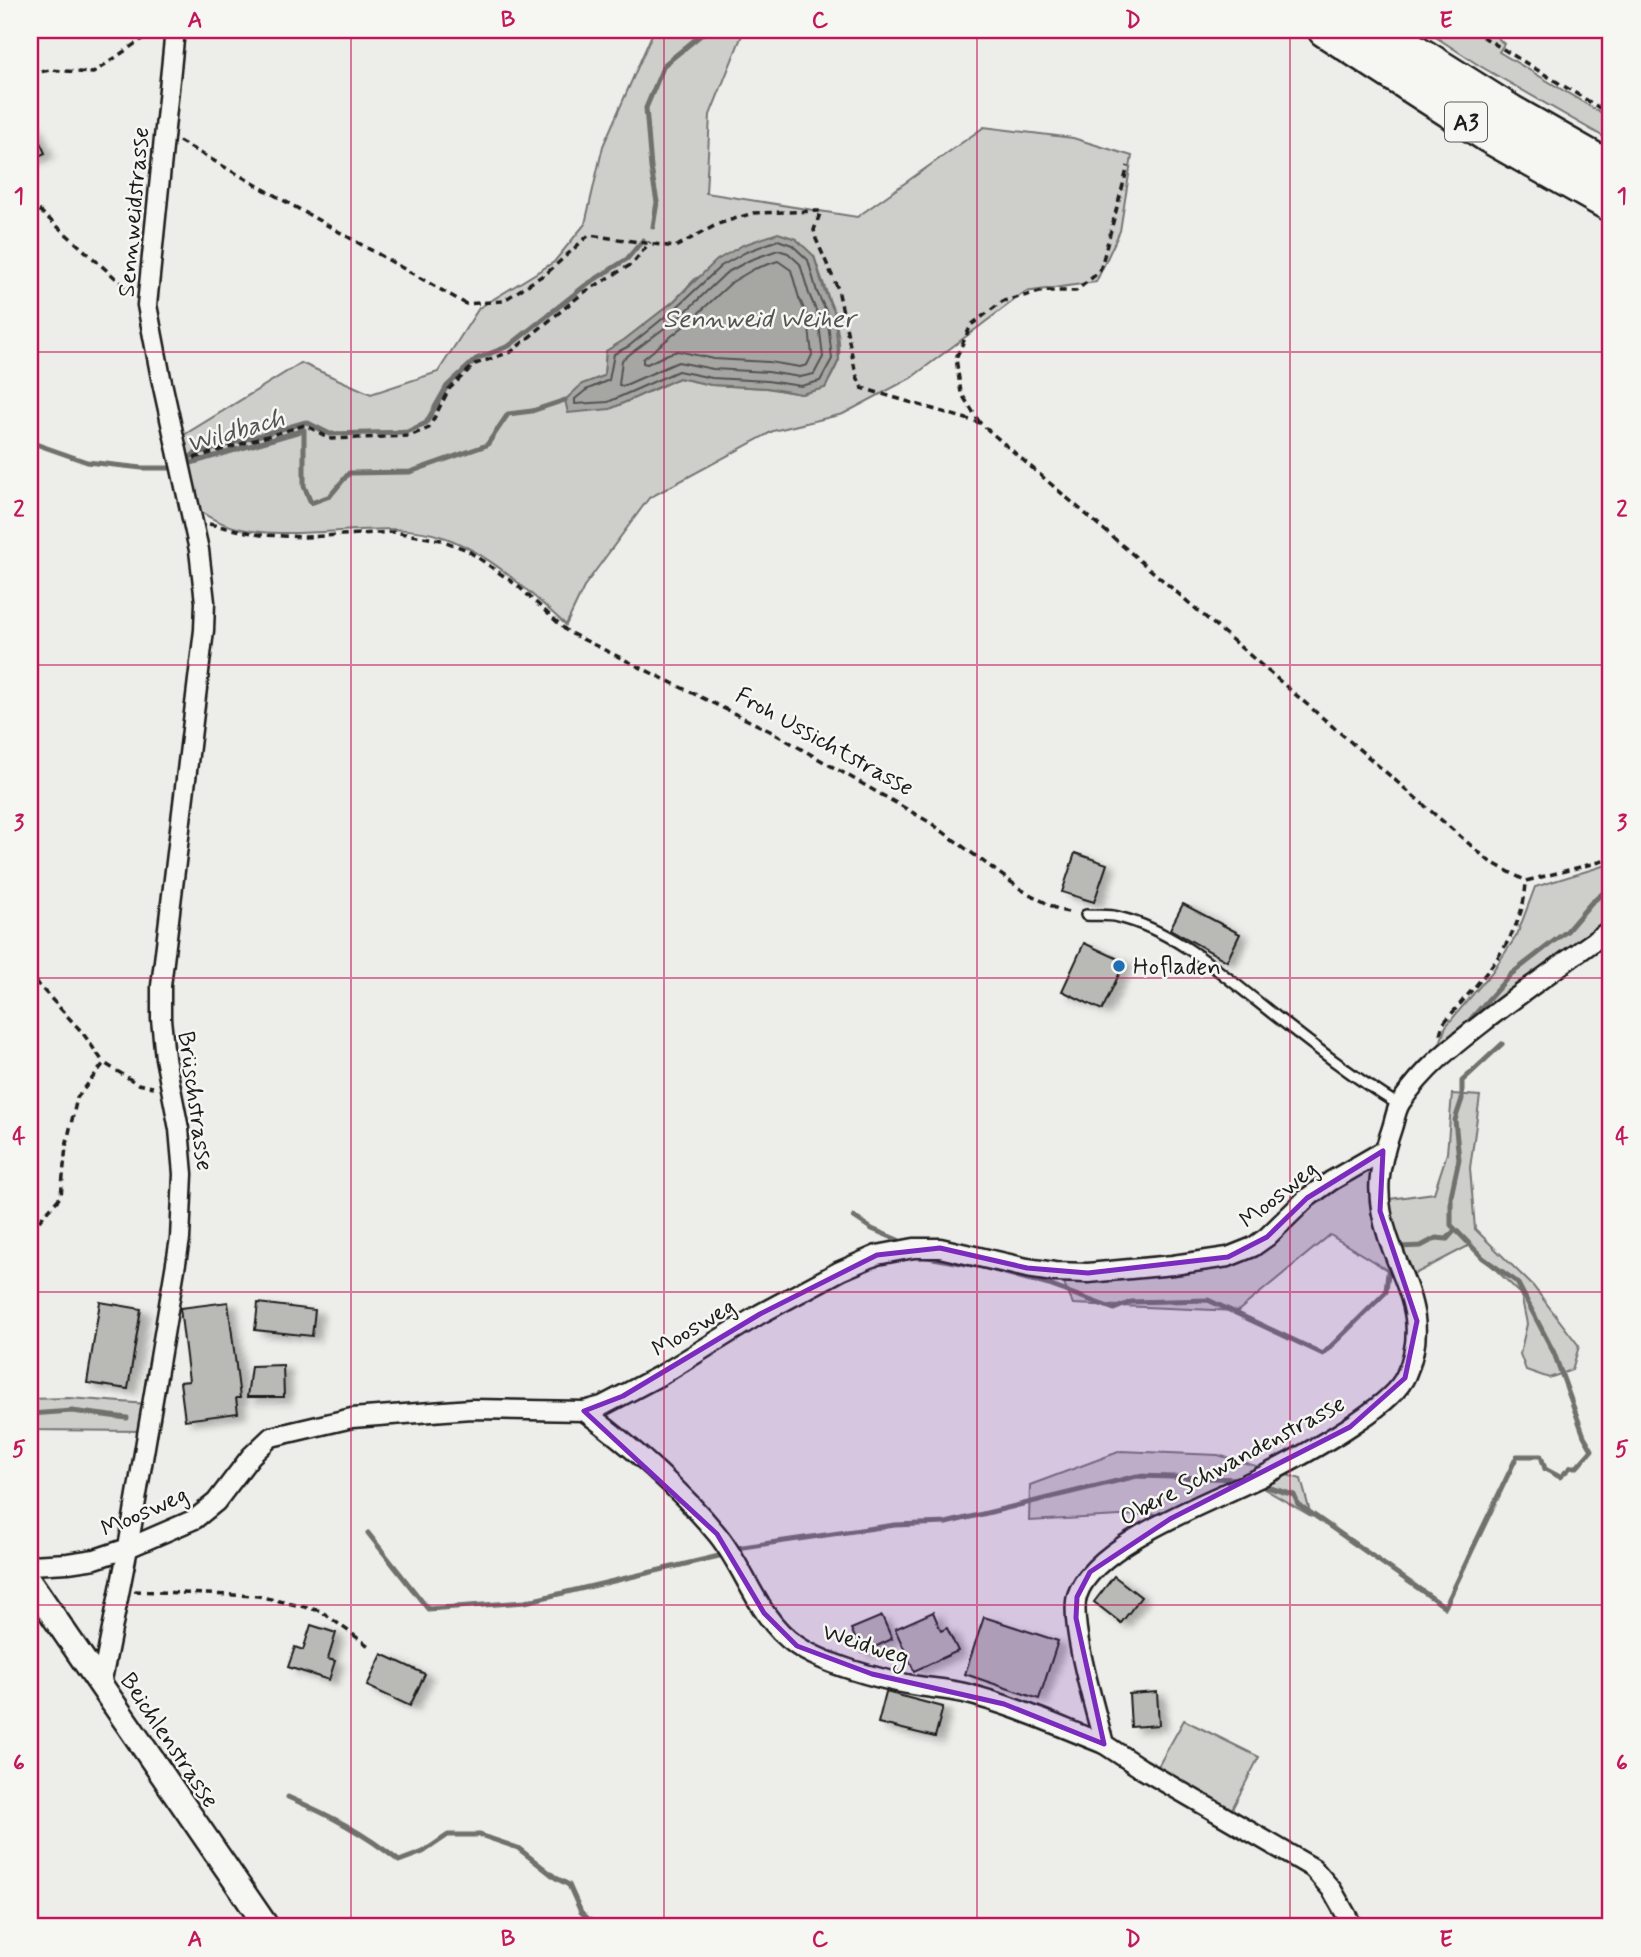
<svg xmlns="http://www.w3.org/2000/svg" width="1641" height="1957" font-family="Mynerve,sans-serif">
	<style>
		.green { fill: #cececb; stroke: #757574; stroke-width: 2; fill-rule: evenodd }
		.water { fill: #a6a6a3; stroke: #6f6f6d; stroke-width: 2 }
		.lines { fill: none; stroke-linecap: round; stroke-linejoin: round }
		.shore { stroke: #535352; stroke-width: 2 }
		.stream { stroke: #6f6f6d; stroke-width: 5 }
		.building { fill: #b9b9b6; stroke: #1c1c1c; stroke-width: 2; filter: url(#shadow) }
		.service-casing { stroke: #1c1c1c; stroke-width: 14 }
		.minor-casing { stroke: #1c1c1c; stroke-width: 23 }
		.tertiary-casing { stroke: #1c1c1c; stroke-width: 28 }
		.motorway-casing { stroke: #1c1c1c; stroke-width: 38 }
		.path { stroke: #1c1c1c; stroke-width: 3.5; stroke-dasharray: 7 5; stroke-linecap: butt }
		.service { stroke: #f6f6f2; stroke-width: 9 }
		.minor { stroke: #f6f6f2; stroke-width: 18 }
		.tertiary { stroke: #f6f6f2; stroke-width: 23 }
		.motorway { stroke: #f6f6f2; stroke-width: 33 }
		.marked { fill: #7b2cbf; fill-opacity: 0.2; stroke: #7b2cbf; stroke-width: 5; stroke-linejoin: round }
		.grid { fill: none; stroke: #c2185b; stroke-width: 2; stroke-opacity: 0.55 }
		.poi-dot { fill: #1f6fb2; stroke: #f6f6f2; stroke-width: 2.5 }
		.labels { text-anchor: middle; stroke-width: 5; stroke-linejoin: round; paint-order: stroke }
		.shield { fill: #f6f6f2; stroke: #5d5d5c; stroke-width: 2 }
		.shield-label { font-size: 23px; font-weight: bold; fill: #1c1c1c }
		.street-label { font-size: 24px; fill: #1c1c1c; stroke: #f6f6f2 }
		.poi-label { font-size: 24px; fill: #1c1c1c; stroke: #f6f6f2; text-anchor: start }
		.water-label { font-size: 26px; font-style: italic; fill: #535352; stroke: #f6f6f2 }
		.neatline { fill: none; stroke: #c2185b; stroke-width: 2.5 }
		.grid-label { font-size: 23px; text-anchor: middle; font-weight: bold; fill: #c2185b }
	</style>
	<defs>
		<filter id="shadow"><feDropShadow dx="8" dy="4.5" stdDeviation="3.5" flood-color="#0004"/></filter>
	</defs>
	<rect width="100%" height="100%" fill="#edede9"/>
	<filter id="ink" filterUnits="userSpaceOnUse"><feTurbulence type="fractalNoise" baseFrequency=".0143" numOctaves="2"/><feDisplacementMap in="SourceGraphic" scale="14" xChannelSelector="R" yChannelSelector="G"/><feConvolveMatrix kernelMatrix="1 2 1 2 8 2 1 2 1" color-interpolation-filters="sRGB"/></filter>
	<g filter="url(#ink)">
		<g class="green">
			<path d="M654,30H744L710,115L706,193L857,217L984,127L1073,138L1132,156L1120,231L1096,282L1025,292L911,378L843,414L773,431L649,498L585,585L566,625C532,594 490,554 446,538C372,511 260,560 196,508L179,438L301,363L371,394L438,372L479,308L554,262L585,224L603,146ZM814,256C824,289 842,323 839,358C838,367 829,379 825,388L801,394L767,388L711,385L679,378L610,409L582,384L604,376L606,351L624,340L673,302L696,278Z"/>
			<path d="M1425,30H1490L1504,44L1499,52L1611,119V141L1480,66Z"/>
			<path d="M1611,865V923L1437,1052L1446,1026L1492,972L1517,935L1535,887L1603,866Z"/>
			<path d="M1452,1094L1480,1096L1470,1168L1475,1229L1533,1286L1579,1346L1572,1370L1549,1378L1526,1370L1520,1354L1527,1324L1521,1294L1470,1245L1409,1277L1400,1278L1330,1235L1238,1311L1073,1304L1061,1277L1230,1260L1312,1200L1378,1158L1382,1200L1434,1193L1447,1153Z"/>
			<path d="M69,1398L147,1404L142,1431L30,1430V1399Z"/>
			<path d="M1121,1451L1218,1455L1301,1479L1311,1516L1254,1483L1175,1513L1029,1521L1030,1485Z"/>
			<path d="M1184,1720L1259,1757L1231,1811L1156,1770Z"/>
		</g>
		<path class="water" d="M778,233L796,239L814,256L824,290L834,311L839,360L825,388L801,394L767,388L711,385L679,378L610,409L568,413L565,400L582,384L604,376L606,351L624,340L673,302L717,260L743,245Z"/>
		<g class="lines">
			<g class="shore">
				<path d="M778,240L792,245L808,260L817,292L827,313L832,359L820,381L801,386L767,381L712,378L678,371L608,402L575,404V399L586,390L609,380L614,354L629,346L677,307L721,266L746,252Z"/>
				<path d="M778,250L788,253L800,264L809,294L818,315L823,357L814,374L800,377L768,372L713,369L678,362L623,386L619,385L622,360L683,314L726,273L750,260Z"/>
				<path d="M778,261L791,270L799,298L808,318L812,355L807,365L800,367L769,362L714,359L678,351L668,354L647,364L643,363V359L689,322L732,282L754,269Z"/>
			</g>
			<g class="stream">
				<path d="M653,227L657,202L651,168L646,108L664,65L707,30"/>
				<path d="M30,442L87,462L142,468H174L304,430V486L311,503L330,496L349,473L410,472L487,445L508,414L532,411L565,400"/>
				<path d="M185,463L194,454L306,422L330,434L407,432L426,423L447,386L476,359L509,346L586,285L627,259L643,240"/>
				<path d="M1462,1029L1510,975L1567,931L1591,903L1607,890L1611,889"/>
				<path d="M854,1217L872,1229L898,1240"/>
				<path d="M1400,1247L1421,1246L1436,1238L1447,1239L1455,1230"/>
				<path d="M922,1256L983,1267L1049,1285L1114,1309L1131,1302L1208,1300L1323,1354L1386,1292L1389,1263"/>
				<path d="M30,1414L72,1411L127,1418"/>
				<path d="M1260,1485L1294,1495L1298,1504L1445,1607L1517,1456H1541L1545,1469L1560,1477L1571,1467H1577L1592,1450L1584,1436L1554,1353L1517,1282L1483,1258L1451,1225V1196L1459,1159L1455,1120L1462,1099V1081L1502,1044"/>
				<path d="M368,1533L428,1609L525,1602L719,1556L726,1552"/>
				<path d="M736,1548L895,1525L946,1523L1137,1476L1243,1479"/>
				<path d="M288,1797C331,1816 362,1832 399,1861L423,1852L448,1835H480L518,1848L556,1878L569,1885L581,1912L597,1927"/>
			</g>
		</g>
		<g class="building">
			<path d="M30,121L45,153L30,160Z"/>
			<path d="M1075,853L1107,864L1094,902L1062,892Z"/>
			<path d="M1183,904L1240,934L1227,961L1170,929Z"/>
			<path d="M1084,943L1125,962L1102,1010L1062,991Z"/>
			<path d="M100,1302L141,1309L128,1389L87,1383Z"/>
			<path d="M228,1302L240,1398H236L238,1413L185,1420L180,1382L189,1381L180,1308Z"/>
			<path d="M258,1303L315,1310L312,1336L255,1330Z"/>
			<path d="M283,1365L284,1397H247L251,1366Z"/>
			<path d="M1114,1576L1141,1597L1121,1623L1094,1602Z"/>
			<path d="M933,1612L941,1631L947,1628L958,1651L914,1671L895,1629Z"/>
			<path d="M882,1616L892,1639L862,1653L851,1629Z"/>
			<path d="M984,1617L1058,1641L1039,1699L965,1674Z"/>
			<path d="M311,1625L336,1633L328,1659L335,1661L329,1680L288,1667L295,1647L303,1650Z"/>
			<path d="M382,1654L425,1674L410,1706L367,1686Z"/>
			<path d="M886,1692L943,1707L935,1737L878,1723Z"/>
			<path d="M1157,1692L1159,1725L1131,1727L1129,1694Z"/>
		</g>
		<g class="lines">
			<defs>
				<path id="service" d="M1086,915C1096,916 1108,914 1118,917C1176,931 1222,974 1268,1010C1310,1043 1353,1077 1399,1105"/>
				<g id="minor">
					<path d="M584,1411C631,1446 679,1488 717,1534C746,1569 757,1618 796,1645C823,1664 879,1679 912,1685C929,1688 947,1689 964,1693C1013,1705 1058,1726 1104,1744"/>
					<path d="M30,1565L68,1563L95,1559L128,1548L195,1519L216,1502L251,1456L271,1437L352,1418L471,1409L584,1411L602,1406L663,1374L760,1314L840,1271L877,1255L914,1248H940L1027,1268L1054,1272L1088,1273L1173,1265L1228,1257L1253,1247L1267,1237L1307,1198L1331,1181L1383,1151"/>
					<path d="M101,1685L128,1548L180,1239L183,1174L179,1129L165,1058L161,1019V986L204,630L205,602L199,550L161,378L147,305L175,30"/>
					<path d="M1353,1927L1332,1890L1313,1868L1142,1769L1104,1744C1096,1712 1069,1625 1077,1596C1093,1544 1214,1500 1261,1477C1294,1460 1328,1442 1358,1421C1373,1411 1399,1392 1406,1375C1430,1321 1405,1287 1388,1237C1374,1195 1378,1168 1392,1128C1395,1119 1396,1109 1401,1102C1427,1064 1458,1042 1494,1014C1532,985 1572,957 1611,929"/>
				</g>
				<path id="tertiary" d="M30,1582L267,1927"/>
				<g id="motorway">
					<path d="M1325,30L1489,136L1611,205"/>
					<path d="M1381,30L1511,112L1611,169"/>
				</g>
			</defs>
			<use href="#service" class="service-casing"/>
			<use href="#minor" class="minor-casing"/>
			<use href="#tertiary" class="tertiary-casing"/>
			<use href="#motorway" class="motorway-casing"/>
			<g class="path">
				<path d="M1472,30L1611,115"/>
				<path d="M30,74L50,70L93,73L155,30"/>
				<path d="M179,141L466,304L503,301L548,272L589,235L675,247L718,224L753,213L821,211L814,230L816,239L838,289L856,374L862,388L980,423L1489,861L1526,881L1611,859"/>
				<path d="M30,202L130,291"/>
				<path d="M980,423L961,393L956,358L971,325L1003,301L1044,291H1076L1100,271L1128,166"/>
				<path d="M194,458L305,425L331,439L409,436L429,428L449,389L475,364L511,352L583,293L632,264L650,242"/>
				<path d="M209,524L261,535L306,537L394,532L441,540L467,550L518,586L568,632L770,731L931,823L1022,890L1059,910L1073,913"/>
				<path d="M30,970L33,979L82,1032L104,1063"/>
				<path d="M1440,1034L1443,1024C1478,981 1524,940 1526,881"/>
				<path d="M39,1221L61,1196L66,1146L77,1098L104,1063L138,1084L153,1087"/>
				<path d="M134,1591L258,1596L321,1611L370,1647"/>
				<path d="M1611,1901V1917"/>
			</g>
			<use href="#service" class="service"/>
			<use href="#minor" class="minor"/>
			<use href="#tertiary" class="tertiary"/>
			<use href="#motorway" class="motorway"/>
		</g>
	</g>
	<path class="marked" d="M1383,1151L1380,1211L1417,1321L1405,1378L1350,1427L1170,1519L1090,1572L1077,1597L1076,1618L1104,1744L1004,1704L872,1674L797,1646L764,1613L717,1534L584,1411L623,1396L760,1314L877,1255L940,1248L1027,1268L1088,1273L1228,1257L1267,1237L1307,1198Z"/>
	<path class="grid" d="M351,30V1927M664,30V1927M977,30V1927M1290,30V1927M30,352H1611M30,665H1611M30,978H1611M30,1292H1611M30,1605H1611"/>
	<circle class="poi-dot" cx="1119" cy="966" r="7"/>
	<g class="labels">
		<rect class="shield" x="1445" y="102.5" width="42" height="39" rx="5"/>
		<g class="shield-label">
			<text x="1466" y="130">A3</text>
		</g>
		<g class="street-label">
			<text transform="translate(133 212) rotate(-85)" y="8">Sennweidstrasse</text>
			<text transform="translate(825 741) rotate(29)" y="8">Froh Ussichtstrasse</text>
			<text transform="translate(196 1101) rotate(82)" y="8">Brüschstrasse</text>
			<text transform="translate(1278 1194) rotate(-39)" y="8">Moosweg</text>
			<text transform="translate(693 1327) rotate(-31)" y="8">Moosweg</text>
			<text transform="translate(1232 1460) rotate(-28)" y="8">Obere Schwandenstrasse</text>
			<text transform="translate(144 1511) rotate(-24)" y="8">Moosweg</text>
			<text transform="translate(866 1644) rotate(18)" y="8">Weidweg</text>
			<text transform="translate(170 1740) rotate(56)" y="8">Beichlenstrasse</text>
		</g>
		<g class="poi-label">
			<text x="1133" y="974">Hofladen</text>
		</g>
		<g class="water-label">
			<text x="759" y="327">Sennweid Weiher</text>
			<text transform="translate(235 430) rotate(-16)" y="9">Wildbach</text>
		</g>
	</g>
	<rect width="1641" height="1957" fill="none" stroke="#f6f6f2" stroke-width="77"/>
	<rect x="38" y="38" width="1564" height="1880" class="neatline"/>
	<g class="grid-label">
		<text x="195" y="27">A</text>
		<text x="508" y="27">B</text>
		<text x="820" y="27">C</text>
		<text x="1133" y="27">D</text>
		<text x="1446" y="27">E</text>
		<text x="19" y="203">1</text>
		<text x="1622" y="203">1</text>
		<text x="19" y="516">2</text>
		<text x="1622" y="516">2</text>
		<text x="19" y="830">3</text>
		<text x="1622" y="830">3</text>
		<text x="19" y="1143">4</text>
		<text x="1622" y="1143">4</text>
		<text x="19" y="1456">5</text>
		<text x="1622" y="1456">5</text>
		<text x="19" y="1770">6</text>
		<text x="1622" y="1770">6</text>
		<text x="195" y="1946">A</text>
		<text x="508" y="1946">B</text>
		<text x="820" y="1946">C</text>
		<text x="1133" y="1946">D</text>
		<text x="1446" y="1946">E</text>
	</g>
</svg>
